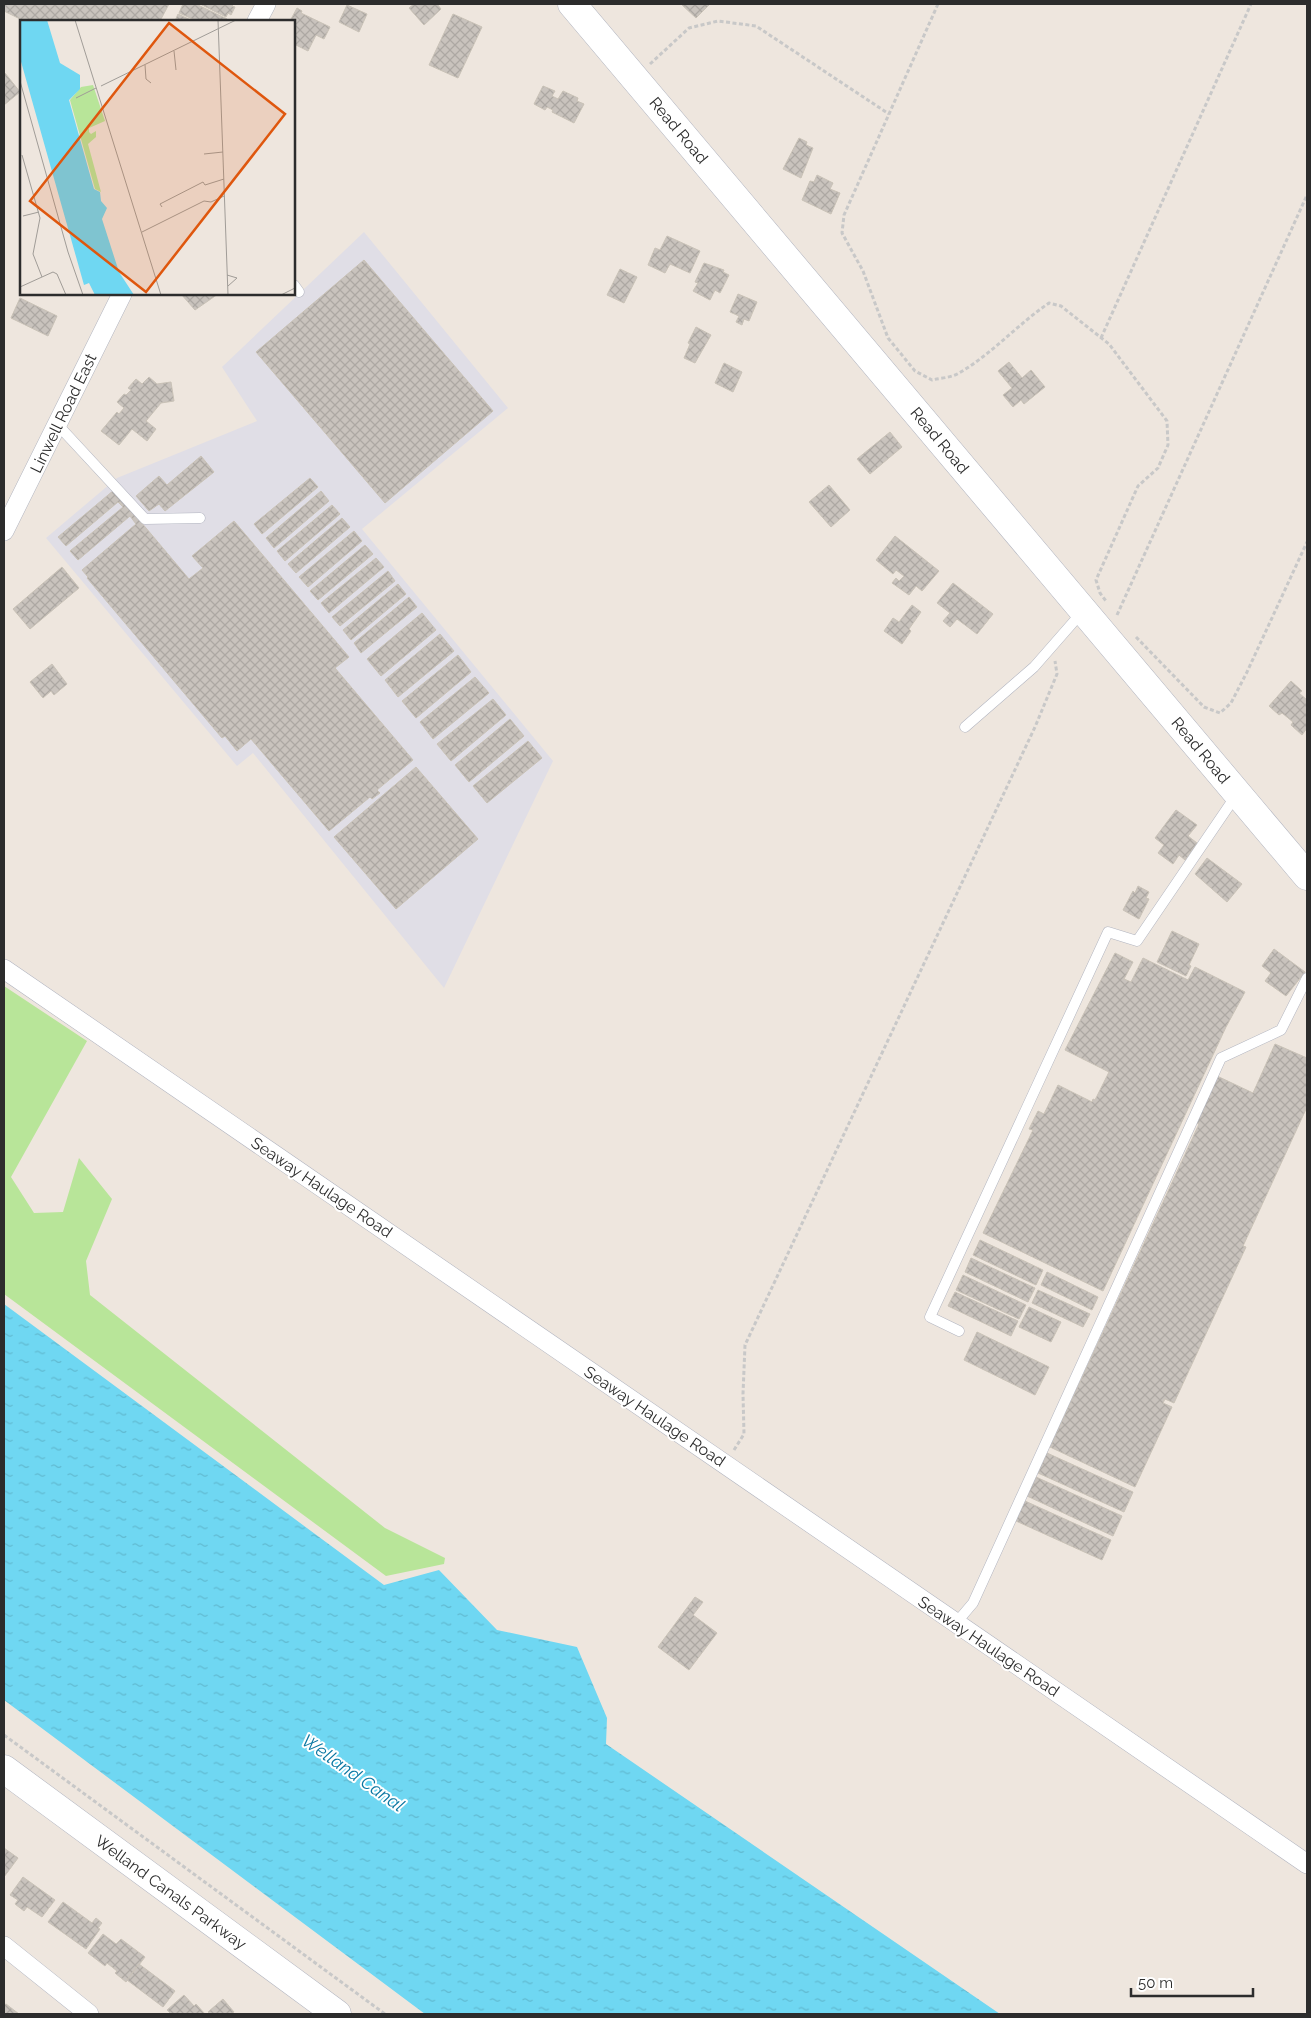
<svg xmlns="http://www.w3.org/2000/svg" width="1311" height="2018" font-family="Raleway,sans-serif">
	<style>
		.industrial { fill: #e0dee6 }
		.grass { fill: #b8e599 }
		.water { fill: url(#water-ripples) }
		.building { fill: url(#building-cross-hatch); stroke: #c9c2b7 }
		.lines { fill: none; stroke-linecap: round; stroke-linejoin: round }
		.lane-casing { stroke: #b2b5c0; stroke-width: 11 }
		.street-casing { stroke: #b2b5c0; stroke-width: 20 }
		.secondary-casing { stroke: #b2b5c0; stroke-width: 29 }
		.path { stroke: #c8c8c8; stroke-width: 3; stroke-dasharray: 4 2.5; stroke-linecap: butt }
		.lane { stroke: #fff; stroke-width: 10 }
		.street { stroke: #fff; stroke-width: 19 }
		.secondary { stroke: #fff; stroke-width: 28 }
		.labels { text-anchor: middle; stroke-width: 4; stroke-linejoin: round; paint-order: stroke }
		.street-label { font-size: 16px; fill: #2c2c2c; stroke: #fff }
		.water-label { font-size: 18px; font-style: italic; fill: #0a77a2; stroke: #fff }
		.inset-road { fill: none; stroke: #a09c97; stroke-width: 1 }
		.view { fill: #df570e; fill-opacity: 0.15; stroke: #df570e; stroke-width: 2.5 }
		.inset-edge { fill: none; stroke: #2c2c2c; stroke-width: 2.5 }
	</style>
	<defs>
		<pattern id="water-ripples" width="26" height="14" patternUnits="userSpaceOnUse" patternTransform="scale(1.25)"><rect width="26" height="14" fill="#6fd7f2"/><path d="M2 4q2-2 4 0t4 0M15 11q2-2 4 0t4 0" fill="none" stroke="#60b9d0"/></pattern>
		<pattern id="building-cross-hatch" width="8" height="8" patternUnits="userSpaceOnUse" patternTransform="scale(1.25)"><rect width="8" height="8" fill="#c9c3bd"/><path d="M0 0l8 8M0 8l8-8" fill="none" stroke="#ada8a3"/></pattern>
	</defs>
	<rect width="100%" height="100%" fill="#eee6de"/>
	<path class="industrial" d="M364,232L508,408L362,529L553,761L444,988L253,753L237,766L46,538L117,478L257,421L222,367Z"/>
	<path class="grass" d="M4,986L87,1041L11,1177L34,1213L63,1212L79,1158L112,1199L86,1261L90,1295L385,1528L445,1558L444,1564L386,1576L4,1294Z"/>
	<path class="water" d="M4,1304L384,1585L439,1570L497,1630L577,1647L607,1718L606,1744L1000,2014H425L4,1700Z"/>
	<g class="building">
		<path d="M4,4H169L160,21H24L4,11Z"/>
		<path d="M183,4H196L227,19L225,21H197L179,13Z"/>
		<path d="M200,4H234L232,6L235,7L231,15L228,13L226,17Z"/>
		<path d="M414,4H437L441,9L424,25L409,8Z"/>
		<path d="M681,4H710L696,18Z"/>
		<path d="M347,5L367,14L359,32L339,22Z"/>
		<path d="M297,8L302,11L301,13L330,27L324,39L316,35L308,51L294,44V21H290Z"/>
		<path d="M178,14L193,21H175Z"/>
		<path d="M453,14L482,27L458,78L429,65Z"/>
		<path d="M5,73L20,92L4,105V74Z"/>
		<path d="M543,86L555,91L552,96L558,99L563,91L578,98L577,101L584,104L574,123L552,112L553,110L547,107L545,110L534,104Z"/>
		<path d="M799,138L807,142L806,145L813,148L801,178L783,169Z"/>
		<path d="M817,175L833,183L830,189L840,193L831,214L802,200L810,181L814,182Z"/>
		<path d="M667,236L700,251L690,273L670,264L665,273L648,265L655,248L660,250Z"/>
		<path d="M364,260L493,411L385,503L256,352Z"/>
		<path d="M704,263L724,270L723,272L729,275L720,293L715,290L710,300L693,291L698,283L695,282Z"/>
		<path d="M620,269L637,277L624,303L607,295Z"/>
		<path d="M181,294H218L195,310Z"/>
		<path d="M738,294L757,302L749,321L744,319L742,325L736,322L739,316L730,312Z"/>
		<path d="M20,298L57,316L48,336L11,318Z"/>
		<path d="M696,327L711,335L695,363L684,358L690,344L688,343Z"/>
		<path d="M1009,362L1022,378L1031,370L1045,387L1024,404L1021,400L1013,407L1003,395L1012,388L998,371Z"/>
		<path d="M724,363L742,372L733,392L715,383Z"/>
		<path d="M149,377L157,384L171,382L174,401L161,403L146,421L156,429L147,441L132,429L119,445L101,431L117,412L119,414L124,408L117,402L124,394L126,395L131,390L128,388L136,379L142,384Z"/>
		<path d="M890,432L902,447L870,474L857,459Z"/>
		<path d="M201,456L214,472L165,511L159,504L149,511L136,496L159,476L167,485Z"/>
		<path d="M310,478L318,487L262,534L254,524Z"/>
		<path d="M829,485L850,510L831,527L809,502Z"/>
		<path d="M114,490L189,579L203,568L192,556L234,521L349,657L335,668L413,760L377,790L380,793L372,799L370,797L329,831L251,739L237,751L225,736L222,738L87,578L88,577L82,570L136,524L130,516L78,560L70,551L123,507L118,502L66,546L58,537Z"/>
		<path d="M321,491L329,501L274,548L266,538Z"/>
		<path d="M332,505L340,514L285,561L277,551Z"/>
		<path d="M342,518L350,527L296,573L288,564Z"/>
		<path d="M354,531L362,541L308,587L299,577Z"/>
		<path d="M895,536L939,571L922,591L916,586L909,595L892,583L896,578L899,581L904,576L896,570L893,574L876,560Z"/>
		<path d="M365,545L373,554L318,600L310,591Z"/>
		<path d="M376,558L384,567L329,613L321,603Z"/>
		<path d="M62,567L79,588L30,629L13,609Z"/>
		<path d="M388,571L395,581L340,626L332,617Z"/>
		<path d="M953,583L993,614L977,634L957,619L950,627L943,621L950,613L937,603Z"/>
		<path d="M398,584L406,594L351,640L343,630Z"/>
		<path d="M409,597L417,607L361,653L354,643Z"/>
		<path d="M912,605L921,612L909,629L911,631L902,644L884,631L893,618L899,622Z"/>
		<path d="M422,613L436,630L381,676L367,659Z"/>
		<path d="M440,634L454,651L398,697L385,680Z"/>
		<path d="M458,655L471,672L416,718L402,701Z"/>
		<path d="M52,664L67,684L54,695L51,691L43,698L30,682Z"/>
		<path d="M475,677L489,693L433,739L420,722Z"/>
		<path d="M1291,681L1302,691L1299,693L1307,700V728L1302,735L1291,725L1293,722L1282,713L1279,715L1269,706Z"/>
		<path d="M493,699L506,715L451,761L437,744Z"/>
		<path d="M510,719L524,736L469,782L455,765Z"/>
		<path d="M528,741L542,758L487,803L473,786Z"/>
		<path d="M416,767L478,839L396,909L334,837Z"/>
		<path d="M1176,810L1197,825L1188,836L1197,843L1185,860L1179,855L1173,864L1158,853L1164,845L1155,838Z"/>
		<path d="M1207,858L1242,884L1227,902L1195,874Z"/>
		<path d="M1138,886L1149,892L1146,898L1149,899L1139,919L1123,910L1133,891L1135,893Z"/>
		<path d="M1172,931L1199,944L1189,965L1191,966L1186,976L1157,962Z"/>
		<path d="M1274,949L1305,972L1286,996L1265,981L1271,973L1262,966Z"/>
		<path d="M1115,953L1133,962L1124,979L1131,982L1143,958L1188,980L1195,967L1245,992L1226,1027L1103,1291L983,1233L1033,1130L1029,1129L1038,1111L1044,1114L1058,1085L1092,1102L1093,1099L1095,1100L1109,1072L1065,1050Z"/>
		<path d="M1275,1044L1307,1058V1107L1243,1246L1246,1247L1174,1403L1165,1399L1163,1403L1172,1407L1135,1487L1050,1447L1199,1124L1195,1123L1217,1076L1253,1093Z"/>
		<path d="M980,1240L1043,1270L1036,1285L973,1255Z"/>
		<path d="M971,1258L1035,1288L1028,1302L965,1272Z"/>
		<path d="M1047,1272L1098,1297L1092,1310L1041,1285Z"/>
		<path d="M963,1275L1026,1305L1019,1319L956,1290Z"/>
		<path d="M1038,1290L1090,1314L1083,1327L1032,1303Z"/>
		<path d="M955,1292L1018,1321L1011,1336L948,1306Z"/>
		<path d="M1029,1307L1061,1322L1051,1342L1019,1327Z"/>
		<path d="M977,1332L1049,1367L1035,1395L964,1360Z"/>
		<path d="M1047,1453L1133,1492L1124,1512L1038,1473Z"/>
		<path d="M1036,1477L1122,1516L1113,1536L1027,1496Z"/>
		<path d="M1025,1501L1111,1540L1102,1560L1016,1521Z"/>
		<path d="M695,1597L703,1602L693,1615L717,1633L689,1670L658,1647Z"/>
		<path d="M4,1848L18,1858L4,1877Z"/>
		<path d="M23,1877L55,1900L42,1917L27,1907L24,1911L15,1904L18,1900L10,1895Z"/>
		<path d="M63,1902L92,1923L96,1918L102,1923L98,1928L100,1929L86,1949L48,1922Z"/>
		<path d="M103,1934L116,1944L121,1939L145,1957L126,1982L115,1973L117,1971L107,1963L105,1966L88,1953Z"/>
		<path d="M139,1964L175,1991L163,2007L127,1980Z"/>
		<path d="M184,1995L194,2006L196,2004L205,2014H171L167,2010Z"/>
		<path d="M223,1999L234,2012L231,2014H210L208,2012Z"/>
		<path d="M6,2004L19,2014H4V2005Z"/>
	</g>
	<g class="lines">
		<defs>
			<g id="lane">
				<path d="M294,285L299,292"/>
				<path d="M57,424L145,519L200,518"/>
				<path d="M965,727L1034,667L1083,611"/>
				<path d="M959,1331L930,1317L1108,932L1137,941L1237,794"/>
				<path d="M956,1623L973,1603L1221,1058L1281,1030L1307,978"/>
			</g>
			<g id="street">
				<path d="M257,21L266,4"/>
				<path d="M4,531L122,294"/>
				<path d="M4,969L1307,1864"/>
				<path d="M4,1946L89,2014"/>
			</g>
			<g id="secondary">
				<path d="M572,4L1307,876"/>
				<path d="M4,1769L337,2014"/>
			</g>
		</defs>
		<use href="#lane" class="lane-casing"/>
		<use href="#street" class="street-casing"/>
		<use href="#secondary" class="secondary-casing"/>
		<g class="path">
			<path d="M938,4L844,215L842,233L863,271L888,338L915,371L932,380C940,378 951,378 959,373C992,354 1018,324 1049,303L1061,306L1109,344L1167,421L1168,445L1158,468L1138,486L1096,580L1100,593L1106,601"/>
			<path d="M650,64L689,28L718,21L756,26L889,114"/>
			<path d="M1101,338L1251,4"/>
			<path d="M1117,615L1307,195"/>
			<path d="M1136,637L1204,707L1220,713L1231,703L1247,672L1307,542"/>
			<path d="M734,1450L744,1434L743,1394L745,1345L1035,727L1057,674L1055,661"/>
			<path d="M4,1735L385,2014"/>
		</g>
		<use href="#lane" class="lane"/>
		<use href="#street" class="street"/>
		<use href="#secondary" class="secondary"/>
	</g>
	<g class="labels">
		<g class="street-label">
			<text transform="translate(679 130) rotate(50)" y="6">Read Road</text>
			<text transform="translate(63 413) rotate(-64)" y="6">Linwell Road East</text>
			<text transform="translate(940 440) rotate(50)" y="6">Read Road</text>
			<text transform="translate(1201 750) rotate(50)" y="6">Read Road</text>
			<text transform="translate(322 1187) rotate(34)" y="6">Seaway Haulage Road</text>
			<text transform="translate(655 1416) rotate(34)" y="6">Seaway Haulage Road</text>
			<text transform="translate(989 1646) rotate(34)" y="6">Seaway Haulage Road</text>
			<text transform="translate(171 1892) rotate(36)" y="6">Welland Canals Parkway</text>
		</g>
		<g class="water-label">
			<text transform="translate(353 1773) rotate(35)" y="6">Welland Canal</text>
		</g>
	</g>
	<g transform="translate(20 20)">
		<rect width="275" height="275" fill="#eee6de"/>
		<path d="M73,65L85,101L69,108V112L71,114L76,111V117L68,124L81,172L75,169L50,80L61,67Z" fill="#b8e599"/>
		<path d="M0,0H27L40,43L60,55V69L49,80L74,169L80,172L81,181L87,188L82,199L99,252L114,275H75L69,263L64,265L0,38Z" fill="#6fd7f2"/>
		<path class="inset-road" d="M55,0L141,275M198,0L208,275M154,31L156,50M125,45L126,59L131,63M0,61L48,232L63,275M81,66L216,0M56,78L76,68M184,134L203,132M2,135L20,198L13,234L22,257M142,187L140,184L183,162L185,165L204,159M3,196L19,192M122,212L184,181L191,182L204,176M207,255L217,258L208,266M0,267L33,252L37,254L46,275M261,275L275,268"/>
		<path class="view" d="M149,3L265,94L126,272L10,181Z"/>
		<rect width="275" height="275" class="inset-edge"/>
	</g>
	<rect width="1311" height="2018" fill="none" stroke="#2c2c2c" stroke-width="10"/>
	<path d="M1131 1988v8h122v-8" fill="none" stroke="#2c2c2c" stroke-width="2.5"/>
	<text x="1138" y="1988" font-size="15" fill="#2c2c2c" stroke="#ffffff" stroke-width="4" paint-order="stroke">50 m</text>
</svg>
